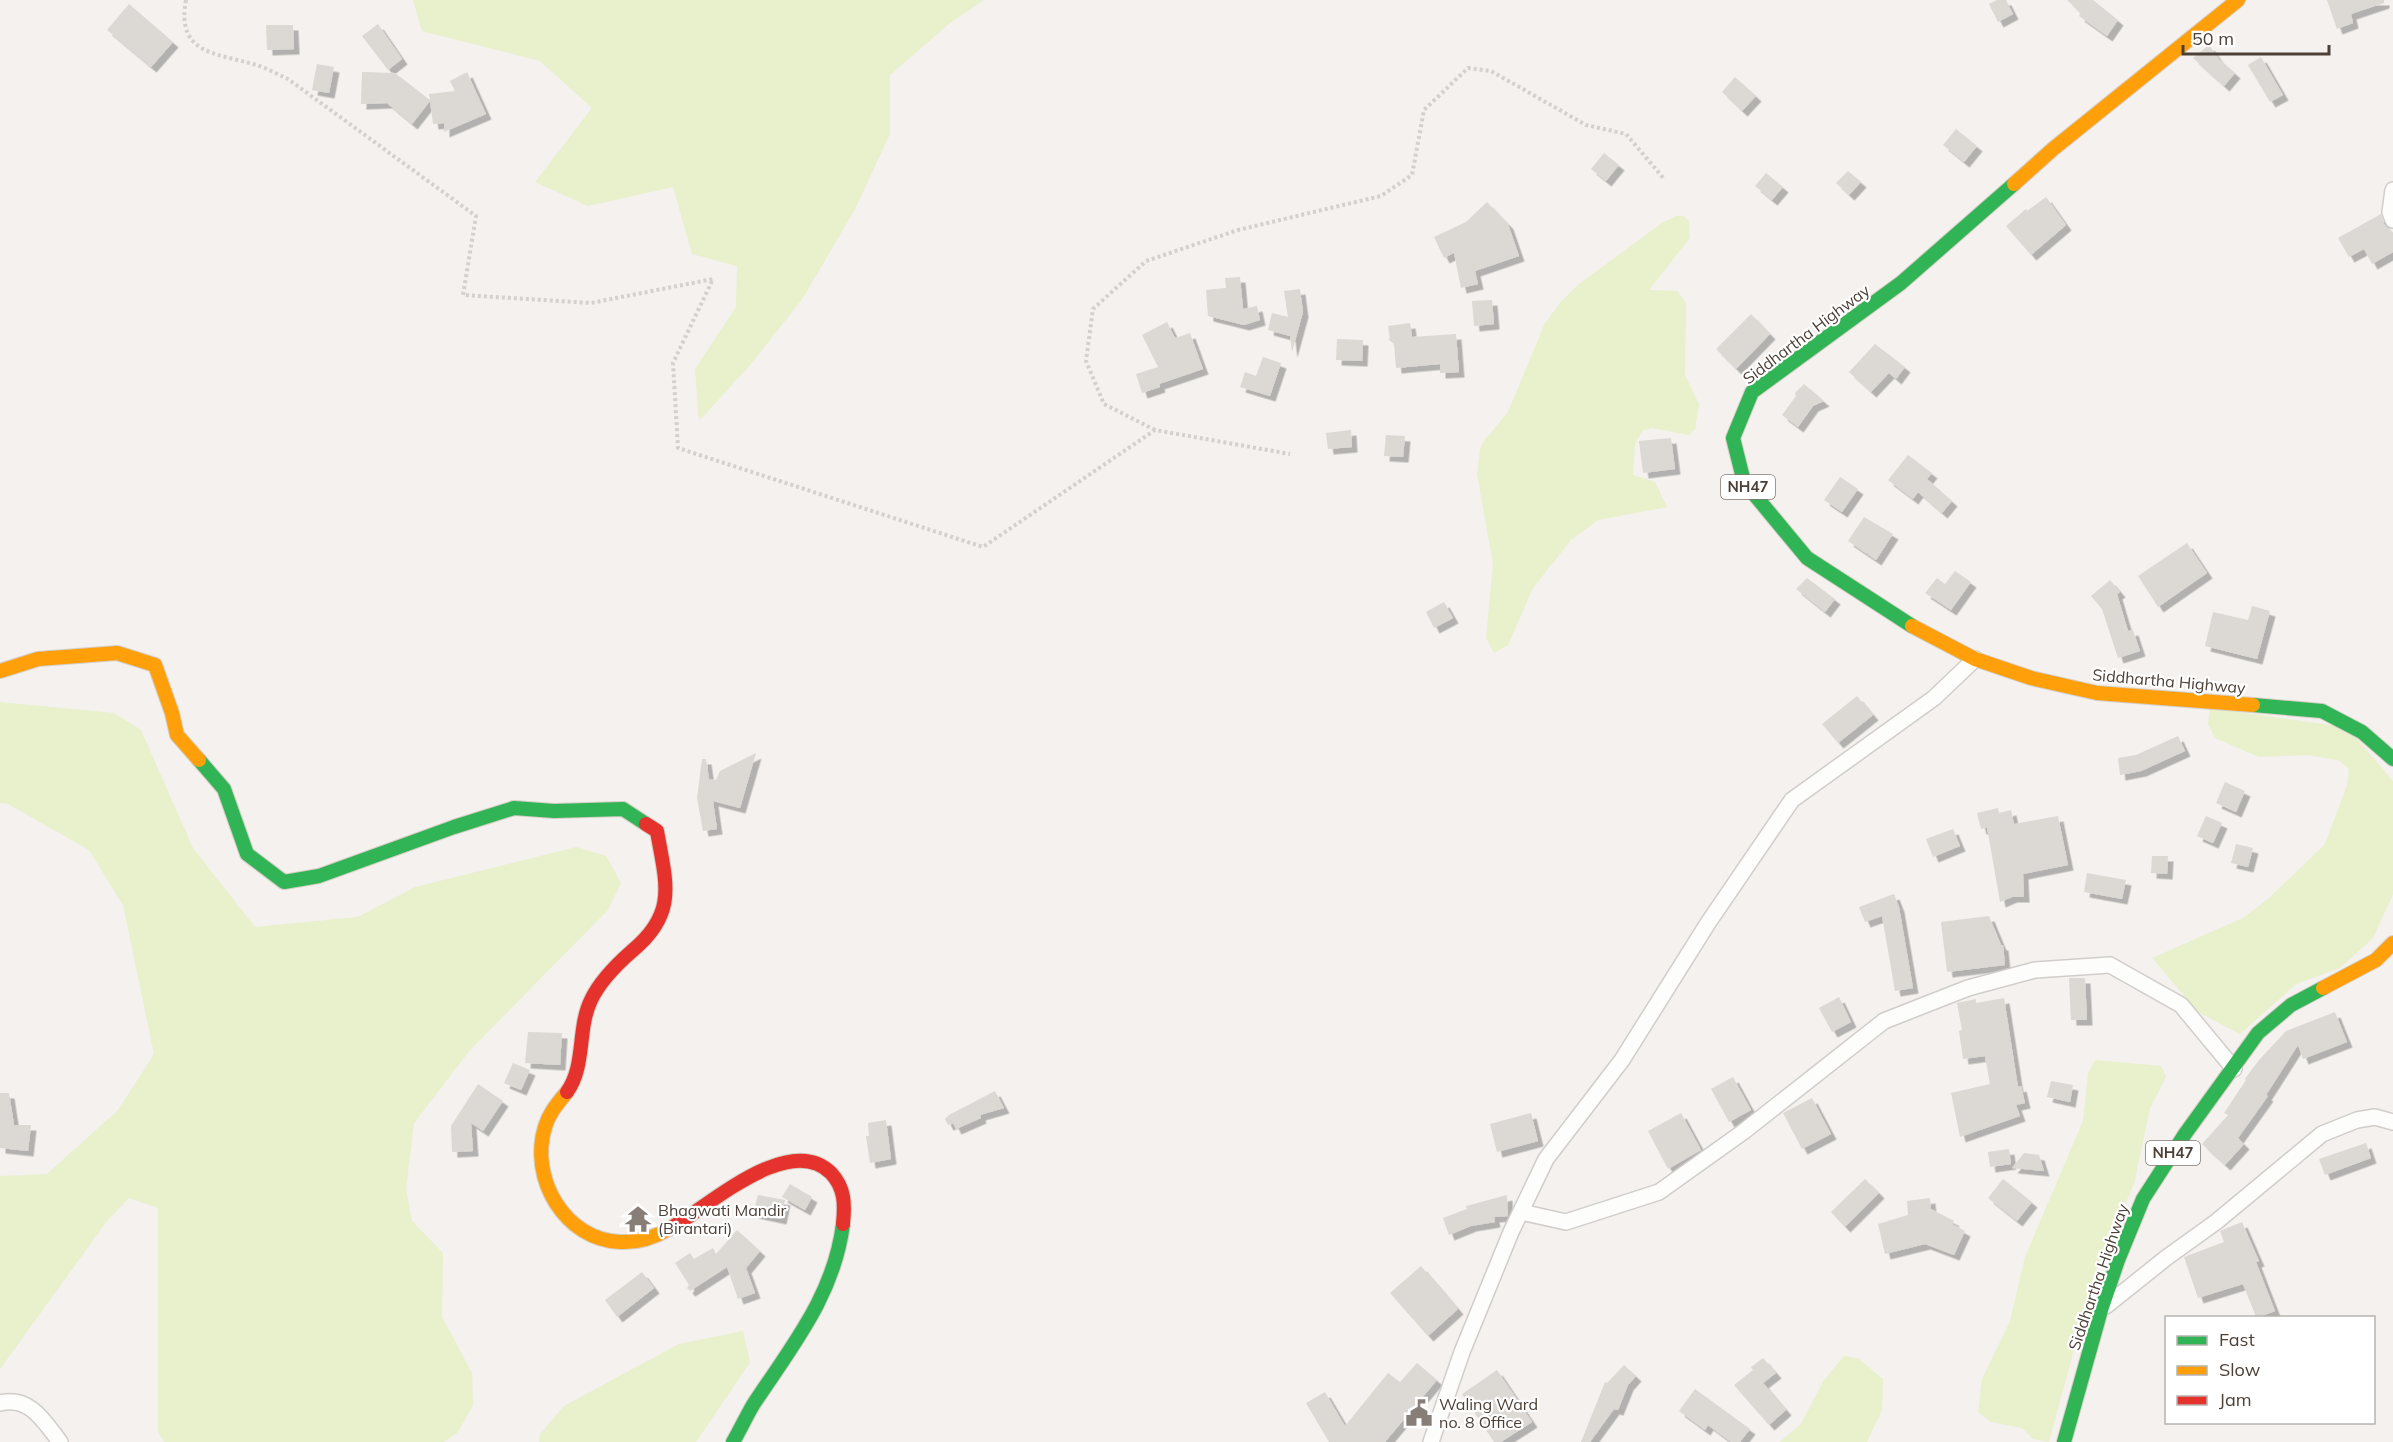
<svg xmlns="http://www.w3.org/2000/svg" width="2393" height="1442" font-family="Mulish,sans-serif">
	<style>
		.green { fill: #e8f0cc }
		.building { fill: #dcd8d3; filter: url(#shadow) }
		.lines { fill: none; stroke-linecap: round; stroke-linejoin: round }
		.street-casing { stroke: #d1cdca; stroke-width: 18 }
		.fast-casing { stroke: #d5cec5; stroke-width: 16 }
		.slow-casing { stroke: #d5cec5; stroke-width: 16 }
		.jam-casing { stroke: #d5cec5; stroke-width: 16 }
		.path { stroke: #d4d0cc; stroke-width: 4; stroke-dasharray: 3 3; stroke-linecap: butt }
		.street { stroke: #fdfdfc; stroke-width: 15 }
		.fast { stroke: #30b455; stroke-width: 14 }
		.slow { stroke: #ff9f0a; stroke-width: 14 }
		.jam { stroke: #e5322d; stroke-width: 14 }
		.labels { text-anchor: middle; stroke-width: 4.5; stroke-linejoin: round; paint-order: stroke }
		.shield { fill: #fff; stroke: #827973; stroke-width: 1.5 }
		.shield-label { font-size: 15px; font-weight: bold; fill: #4c4037 }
		.street-label { font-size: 16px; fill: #4c4037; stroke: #fff }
		.poi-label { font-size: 16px; fill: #4c4037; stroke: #fff; text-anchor: start }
	</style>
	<defs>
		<filter id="shadow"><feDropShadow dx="5.5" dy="5.5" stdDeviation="0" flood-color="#0004"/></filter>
	</defs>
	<rect width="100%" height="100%" fill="#f4f1ee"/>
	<g class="green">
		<path d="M413,0H984L950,23L890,75V134L855,209L803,298L751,364L699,421L695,369L736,307L737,266L692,254L673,187L588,206L535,182L592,108L540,61L422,31Z"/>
		<path d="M1676,216H1683L1689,221L1690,238L1649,290L1677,291L1686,303L1685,375L1699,404L1695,429L1689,435L1652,428L1643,430L1635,443L1633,475L1655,482L1667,507L1598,520L1571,540L1533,588L1508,645L1494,653L1486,638L1493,564L1477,474L1480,450L1483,442L1508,412L1545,323L1561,302L1579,284L1662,223Z"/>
		<path d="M0,702L114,713L141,730L193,848L255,927L358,917L415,887L576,847L606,856L621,883L607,911L470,1050L414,1123L406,1189L412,1221L443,1253L442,1317L472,1373L473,1405L458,1432L444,1442H164L158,1432V1208L129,1198L107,1221L0,1369V1176L47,1174L118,1110L154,1054L123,905L89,850L8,804L0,803Z"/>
		<path d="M2210,708L2338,726L2352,733L2393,781V894L2373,938L2340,968L2296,984L2240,1034L2198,1012L2152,958L2243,918L2268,899L2325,844L2347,785L2349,769L2338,760L2308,755L2259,757L2215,738L2208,724Z"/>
		<path d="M2095,1060L2161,1066L2166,1077L2150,1108L2134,1184L2095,1272L2049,1442L2033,1439L2022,1428L1991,1422L1978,1412L1982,1379L2010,1321L2025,1257L2083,1121L2088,1074Z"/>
		<path d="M743,1331L750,1362L696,1442H539L540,1434L564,1406L679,1344Z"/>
		<path d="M1844,1356L1859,1359L1883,1379L1882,1410L1867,1442H1780L1801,1424L1824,1380Z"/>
	</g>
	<g class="building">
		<path d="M1997,0H2006L2013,14L1998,22L1989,4Z"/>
		<path d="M2067,0H2093L2118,20L2107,36L2079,16L2081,13Z"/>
		<path d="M2327,0H2384V3L2351,14L2353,23L2337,29Z"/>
		<path d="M129,4L173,42L151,67L107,30Z"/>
		<path d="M378,24L402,59L388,70L362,36Z"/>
		<path d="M266,25H293L294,49L267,50Z"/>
		<path d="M2209,45L2219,59L2235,73L2224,86L2193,58Z"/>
		<path d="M2261,57L2283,95L2270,102L2248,65Z"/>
		<path d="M317,64L334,67L329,93L312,90Z"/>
		<path d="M362,72L395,73L430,100L429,94L455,91L450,81L467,72L486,114L444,132V123L433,124L430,101L412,124L387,103L361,104Z"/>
		<path d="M1735,77L1756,96L1742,111L1722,92Z"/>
		<path d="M1956,129L1977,146L1964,162L1943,145Z"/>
		<path d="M1604,153L1619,165L1606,181L1591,169Z"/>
		<path d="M1848,171L1861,182L1849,195L1836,183Z"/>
		<path d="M1766,173L1783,187L1772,200L1755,186Z"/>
		<path d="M2046,197L2066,225L2031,255L2006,226L2026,209L2027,211Z"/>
		<path d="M1487,202L1508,224L1519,256L1475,271L1478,284L1461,288L1454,253L1444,258L1434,237L1466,222Z"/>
		<path d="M2381,214L2384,224L2393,234V252L2372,264L2364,249L2349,257L2338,238Z"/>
		<path d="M1240,277L1243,309L1257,306L1260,320L1244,325L1208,316L1206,290L1226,288L1225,278Z"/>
		<path d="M1300,289L1303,312L1292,352L1290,336L1268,330L1272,313L1288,317L1284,291Z"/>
		<path d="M1492,300L1494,324L1474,326L1472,301Z"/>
		<path d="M1751,314L1770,334L1736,369L1716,349Z"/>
		<path d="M1167,322L1175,338L1190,333L1203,369L1159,384L1160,387L1142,393L1136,374L1158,367L1142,335Z"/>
		<path d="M1410,323L1412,337L1456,334L1459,372L1440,373V364L1396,368L1394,344L1388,339H1390L1388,326Z"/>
		<path d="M1337,339L1363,340L1362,361L1336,360Z"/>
		<path d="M1875,344L1905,367L1896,379L1889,373L1871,392L1849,372Z"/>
		<path d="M1263,357L1281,363L1270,396L1240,387L1245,372L1256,376Z"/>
		<path d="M1804,384L1824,401L1813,406L1798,427L1782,415L1796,396L1795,393Z"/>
		<path d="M1351,430L1352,447L1328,449L1326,433Z"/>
		<path d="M1386,435L1405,436L1403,457L1384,456Z"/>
		<path d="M1671,438L1675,469L1643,473L1639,441Z"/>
		<path d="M1908,455L1932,473L1927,479L1952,501L1942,513L1918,492L1913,499L1888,480Z"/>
		<path d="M1840,477L1858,489L1842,512L1824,500Z"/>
		<path d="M1864,517L1893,534L1876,560L1848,541Z"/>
		<path d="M2187,543L2207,573L2158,607L2138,576Z"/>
		<path d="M1955,571L1971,582L1951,610L1925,593L1937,578L1945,584Z"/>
		<path d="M1807,578L1835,599L1825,612L1796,589Z"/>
		<path d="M2110,580L2120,592L2117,594L2128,631L2133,630L2140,651L2118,658L2102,609L2091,596Z"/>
		<path d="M1444,602L1453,618L1434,628L1426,612Z"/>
		<path d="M2252,606L2270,611L2257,659L2205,646L2213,612L2248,620Z"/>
		<path d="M1857,696L1873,715L1838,743L1822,724Z"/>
		<path d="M2178,736L2185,751L2141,771L2120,775L2118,758L2136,755Z"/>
		<path d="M756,753L740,808L713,801L717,829L703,831L697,798L702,759H706L709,779L716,780L720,771Z"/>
		<path d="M2225,782L2245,791L2236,812L2216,803Z"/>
		<path d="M1998,808L1999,813L2011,810L2014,824L2058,816L2068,865L2023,874L2024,897H2012L2000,902L1987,827L1981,829L1977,813Z"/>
		<path d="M2206,816L2222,823L2213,843L2197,836Z"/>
		<path d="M1953,829L1960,846L1933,857L1926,839Z"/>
		<path d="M2236,844L2253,848L2248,867L2231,863Z"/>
		<path d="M2152,856H2168L2167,874L2151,873Z"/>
		<path d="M2087,873L2126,880L2122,899L2084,892Z"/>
		<path d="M1894,894L1899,907L1913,988L1895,991L1882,916L1865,922L1859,907Z"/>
		<path d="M1989,916L2001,945H2003L2005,965L1947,972L1941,922Z"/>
		<path d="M2069,978H2085L2087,1020H2071Z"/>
		<path d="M1839,997L1851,1022L1832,1032L1819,1008Z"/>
		<path d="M2004,998L2018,1087L2021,1086L2025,1103L2016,1105L2020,1116L1960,1137L1951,1093L1990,1084L1985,1056L1963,1059L1959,1031L1962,1030L1957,1003L1976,999V1003Z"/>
		<path d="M2335,1012L2347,1042L2303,1059L2298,1045L2266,1095L2268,1096L2238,1138L2244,1144L2225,1165L2202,1144L2228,1115L2224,1113L2246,1080L2245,1079L2259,1060L2286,1031Z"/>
		<path d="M528,1032L562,1033L560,1065L525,1063Z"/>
		<path d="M513,1063L530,1070L521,1090L504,1083Z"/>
		<path d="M1733,1077L1751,1110L1729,1122L1711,1089Z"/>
		<path d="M2051,1081L2073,1085L2070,1102L2047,1097Z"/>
		<path d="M478,1084L503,1101L483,1131L471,1123L473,1151L452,1152L451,1126Z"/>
		<path d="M995,1091L1004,1108L980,1115L981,1118L956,1129L953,1123L948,1125L945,1119L949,1115Z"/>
		<path d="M0,1093H9L14,1125H31L28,1151L0,1148Z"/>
		<path d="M1812,1098L1831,1134L1802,1149L1783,1113Z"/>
		<path d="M1531,1113L1538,1141L1497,1152L1490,1124Z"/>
		<path d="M1681,1113L1701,1150L1668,1169L1648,1131Z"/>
		<path d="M886,1120L891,1159L870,1163L866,1136H869L868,1123Z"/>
		<path d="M2366,1143L2371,1158L2325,1175L2319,1159Z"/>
		<path d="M2009,1149L2011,1164L1990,1167L1988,1152Z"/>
		<path d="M2024,1153L2039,1155L2044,1171L2012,1168Z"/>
		<path d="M1865,1179L1879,1193L1845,1227L1831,1212Z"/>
		<path d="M2003,1179L2032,1202L2017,1221L1988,1198Z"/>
		<path d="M790,1184L812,1197L805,1210L782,1197Z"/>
		<path d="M758,1195L785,1200L781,1219L753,1213Z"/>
		<path d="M1507,1195L1508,1216L1494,1217L1495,1222L1471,1226L1449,1235L1443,1218L1467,1209L1466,1206Z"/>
		<path d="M1930,1198L1931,1209L1954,1221L1952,1224L1965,1231L1954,1255L1925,1244L1885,1254L1878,1224L1908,1215L1907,1201Z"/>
		<path d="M2242,1222L2259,1261L2256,1262L2275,1311L2259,1317H2256L2243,1284L2198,1298L2184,1257L2224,1242L2220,1231Z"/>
		<path d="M737,1230L760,1251L746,1268L755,1293L738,1299L727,1267L690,1291L687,1288L689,1285L675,1263L690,1253L694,1259L713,1248L716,1254Z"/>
		<path d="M1421,1266L1458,1309L1428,1336L1390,1293Z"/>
		<path d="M642,1272L654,1288L617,1317L605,1300Z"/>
		<path d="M1763,1358L1776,1373L1763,1383L1786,1410L1769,1425L1734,1385L1753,1370L1751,1367Z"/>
		<path d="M1417,1363L1437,1380L1385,1442H1329L1306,1403L1325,1392L1345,1426L1388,1373L1400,1382Z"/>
		<path d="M1624,1365L1636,1376L1628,1385L1618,1410L1614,1409L1590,1442H1581L1605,1382L1607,1383Z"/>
		<path d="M1497,1370L1532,1422L1501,1442H1494L1462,1394Z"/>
		<path d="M1695,1389L1750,1429L1740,1442H1731L1708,1425L1705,1430L1679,1411Z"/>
	</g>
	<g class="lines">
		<defs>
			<g id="street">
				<path d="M2393,190L2390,212L2393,220"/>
				<path d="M1521,1212L1566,1222L1659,1192L1743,1132L1884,1021L1968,988L2035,970L2110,965L2181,1005L2234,1069"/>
				<path d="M2106,1306L2166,1258L2216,1222L2322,1134L2357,1120L2375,1117L2393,1122"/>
				<path d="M0,1403C30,1396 44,1421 60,1442"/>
				<path d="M1431,1442L1462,1352L1511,1232L1546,1159L1622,1060L1708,923L1792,800L1934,698L1975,659"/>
			</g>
			<g id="fast">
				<path d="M1912,626L1807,558L1744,482L1733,438L1752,392L1901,283L2014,184"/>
				<path d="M2253,705L2322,711L2362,732L2393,759"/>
				<path d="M199,760L224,789L247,854L284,882L319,876L454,827L514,808L554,811L623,809L646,824"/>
				<path d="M733,1442C740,1430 746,1417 753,1405C791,1347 834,1296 843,1224"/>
				<path d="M2064,1442L2101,1310L2118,1260L2143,1199L2185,1134L2258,1033L2291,1005L2323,988"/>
			</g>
			<g id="slow">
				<path d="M2014,184L2053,149L2238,0"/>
				<path d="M1912,626L1975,659L2031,678L2097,693L2253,705"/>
				<path d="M0,671L38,659L117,653L155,665L172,713L177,735L199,760"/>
				<path d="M2323,988L2376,960L2393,943"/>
				<path d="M567,1092C558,1103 549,1113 545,1127C529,1178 565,1240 620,1242C637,1243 655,1237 669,1229"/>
			</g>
			<g id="jam">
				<path d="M567,1092C586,1065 577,1029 591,1000C600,981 616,965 632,951C678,913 666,883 657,831L646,824"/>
				<path d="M669,1229C707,1208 789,1131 831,1173C845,1188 845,1204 843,1224"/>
			</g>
		</defs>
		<use href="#street" class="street-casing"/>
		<use href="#fast" class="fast-casing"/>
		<use href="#slow" class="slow-casing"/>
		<use href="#jam" class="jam-casing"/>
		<g class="path">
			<path d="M186,0C176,53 214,53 253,64C265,67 277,74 288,79L476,216L463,295L591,303L713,279L673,363L678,448L983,547L1155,430L1290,454"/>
			<path d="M1155,430L1104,404L1086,361L1093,309L1146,261L1238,230L1381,196L1412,175L1424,110L1468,68L1491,71L1586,125L1626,134L1665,180"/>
		</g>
		<use href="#street" class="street"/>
		<use href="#fast" class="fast"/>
		<use href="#slow" class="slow"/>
		<use href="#jam" class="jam"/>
	</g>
	<defs>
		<symbol id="temple-bare" viewBox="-9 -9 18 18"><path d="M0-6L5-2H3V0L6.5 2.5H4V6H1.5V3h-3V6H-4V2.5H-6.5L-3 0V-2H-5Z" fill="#877e77" stroke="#fff" stroke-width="2.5" paint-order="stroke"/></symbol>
		<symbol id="civic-bare" viewBox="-9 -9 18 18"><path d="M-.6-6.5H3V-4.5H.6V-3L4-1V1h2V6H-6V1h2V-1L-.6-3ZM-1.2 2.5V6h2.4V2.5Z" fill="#877e77" stroke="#fff" stroke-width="2.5" paint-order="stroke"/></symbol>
	</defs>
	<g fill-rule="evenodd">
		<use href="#temple-bare" x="619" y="1200" width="38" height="38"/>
		<use href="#civic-bare" x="1400" y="1394" width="38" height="38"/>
	</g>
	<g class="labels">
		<g class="shield">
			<rect x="1721" y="475" width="54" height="24" rx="4.5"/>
			<rect x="2146" y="1141" width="54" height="24" rx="4.5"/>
		</g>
		<g class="shield-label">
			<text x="1748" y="492">NH47</text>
			<text x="2173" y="1158">NH47</text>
		</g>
		<g class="street-label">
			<text transform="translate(1806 334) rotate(-37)" y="6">Siddhartha Highway</text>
			<text transform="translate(2169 681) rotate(5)" y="6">Siddhartha Highway</text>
			<text transform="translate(2098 1277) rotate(-71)" y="6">Siddhartha Highway</text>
		</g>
		<g class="poi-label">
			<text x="658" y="1216">Bhagwati Mandir<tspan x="658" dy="18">(Birantari)</tspan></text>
			<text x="1439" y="1410">Waling Ward<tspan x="1439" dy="18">no. 8 Office</tspan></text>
		</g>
	</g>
	<rect x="2165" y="1316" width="210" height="108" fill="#ffffff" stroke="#b7b3af" stroke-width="1.5"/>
	<rect x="2177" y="1336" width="30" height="9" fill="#30b455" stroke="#b7b3af" stroke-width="1.5"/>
	<text x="2219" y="1346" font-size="18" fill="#4c4037">Fast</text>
	<rect x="2177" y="1366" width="30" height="9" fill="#ff9f0a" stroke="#b7b3af" stroke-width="1.5"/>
	<text x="2219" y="1376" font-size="18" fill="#4c4037">Slow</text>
	<rect x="2177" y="1396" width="30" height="9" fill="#e5322d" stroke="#b7b3af" stroke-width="1.5"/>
	<text x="2219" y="1406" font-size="18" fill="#4c4037">Jam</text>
	<path d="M2183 45v9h146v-9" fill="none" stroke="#4c4037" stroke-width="3"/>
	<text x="2192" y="45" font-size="18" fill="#4c4037" stroke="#ffffff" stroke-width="4.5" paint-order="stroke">50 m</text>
</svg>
